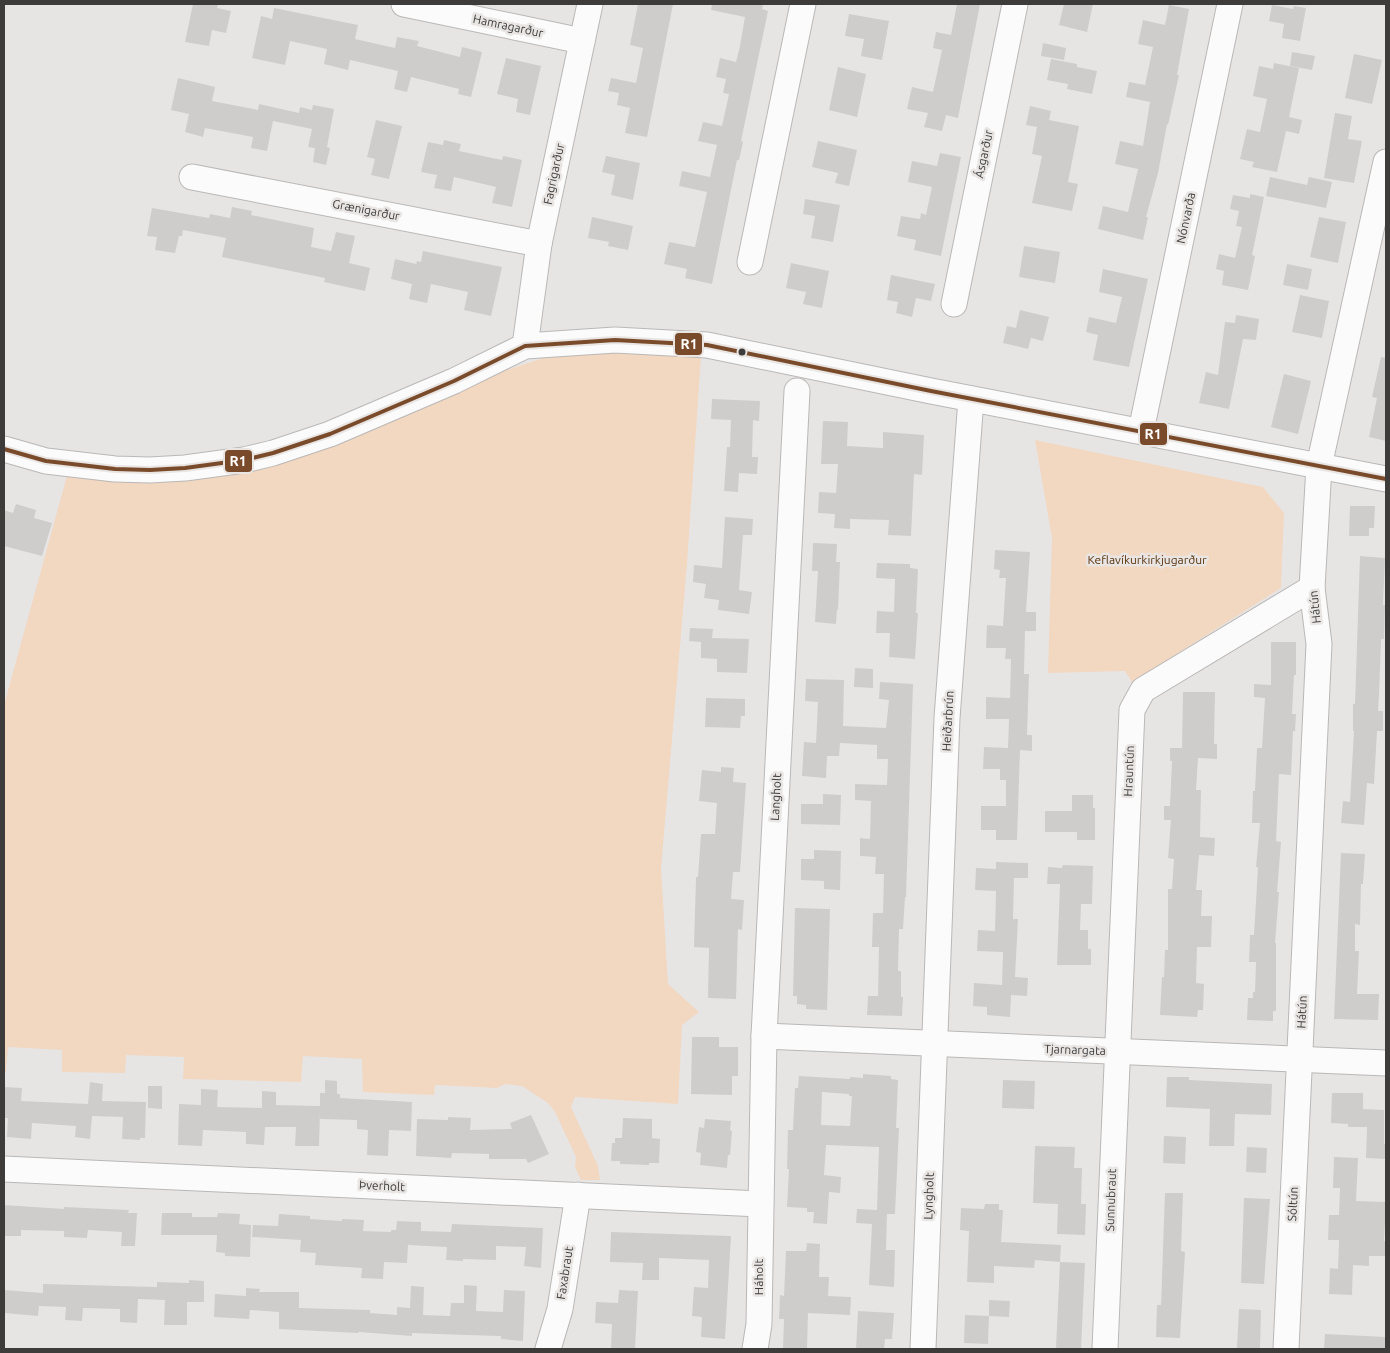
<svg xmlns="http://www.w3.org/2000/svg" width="1390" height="1353" font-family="Ubuntu,sans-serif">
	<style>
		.green { fill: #f2d7c1 }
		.building { fill: #cfcdcc; fill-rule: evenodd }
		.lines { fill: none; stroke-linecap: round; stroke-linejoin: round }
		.minor-casing { stroke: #bab8b7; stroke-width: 27 }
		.minor { stroke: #fbfbfb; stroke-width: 25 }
		.bus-1-casing { stroke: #e8e5e3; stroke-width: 8 }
		.bus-1 { stroke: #7a4b2a; stroke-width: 4 }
		.bus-dot { fill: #3d3c3b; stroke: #e8e5e3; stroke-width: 2 }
		.labels { text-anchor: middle; stroke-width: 5; stroke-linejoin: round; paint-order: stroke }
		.street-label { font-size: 12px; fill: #3d3c3b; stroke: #e8e5e3 }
		.park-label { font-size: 12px; fill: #59330f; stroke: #e8e5e3 }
		.line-badge { stroke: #e8e5e3; stroke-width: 2 }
		.badge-label { font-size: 14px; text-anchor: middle; font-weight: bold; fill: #fff }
	</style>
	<rect width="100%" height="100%" fill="#e7e5e4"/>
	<g class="green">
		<path d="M567,350L701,356L687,564L661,868L668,984L699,1012L682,1025L678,1104L575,1097L571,1107L598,1166L600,1180H581L575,1167L576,1157L555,1112L548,1103L522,1086L505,1084L497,1088L435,1085L434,1095L363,1092L362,1059L303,1056L301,1082L183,1079L184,1057L126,1055L125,1073L62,1072V1050L8,1047L6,1072L4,1071V705L70,465L332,445L507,370Z"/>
		<path d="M1035,440L1263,487L1284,513L1281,588L1132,682L1125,671L1048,673L1052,538Z"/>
	</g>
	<g class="building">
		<path d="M193,4H218L217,8L231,11L226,33L212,30L209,46L185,42Z"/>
		<path d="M638,4H673L647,137L625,133L630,108L617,105L619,93L608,91L611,78L636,83L643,48L630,45Z"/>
		<path d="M712,4H763L762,9L768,11L741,141L743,142L739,160H737L712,284L685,278L687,269L664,264L669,242L695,247L707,192L679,186L682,171L710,177L717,145L698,141L703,122L722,126L729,94L723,93L726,79L716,77L720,58L736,62L740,46L745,17L711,10Z"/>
		<path d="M957,4H980L958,118L946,115L942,131L924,127L928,113L907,109L912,87L933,92L942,50L933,48L936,32L951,35Z"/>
		<path d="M1064,4H1093L1087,32L1059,25Z"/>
		<path d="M1169,5L1189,9L1177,75H1179L1168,125L1167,124L1158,173L1146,217H1148L1143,240L1098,229L1103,206L1128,212L1138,169L1115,164L1120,141L1143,146L1150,102L1126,97L1129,82L1145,85L1153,47L1138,44L1143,20L1165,25Z"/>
		<path d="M1272,5L1293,9L1294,6L1306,8L1300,41L1282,38L1284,24L1269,21Z"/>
		<path d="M274,8L358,25L355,39L395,48L397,37L419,41L417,46L460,57L462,47L482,52L471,97L458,94L459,89L411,77L407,92L394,89L398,71L350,60L348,70L324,64L327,49L290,41L285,65L252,58L261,16L272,19Z"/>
		<path d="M849,14L889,21L882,60L861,56L864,39L845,36Z"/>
		<path d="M1043,43L1066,48L1064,60L1041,56Z"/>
		<path d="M1292,52L1315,56L1312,70L1290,66Z"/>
		<path d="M1354,54L1382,60L1372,104L1345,98Z"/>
		<path d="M506,58L541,66L530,115L516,112L518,99L497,94Z"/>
		<path d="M1051,59L1077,64V67L1097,71L1092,94L1067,89L1068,84L1047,80Z"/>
		<path d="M1274,63L1299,68L1289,117L1302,120L1299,134L1286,131L1277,172L1252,167L1254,162L1240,159L1247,129L1260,132L1266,104L1267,99L1253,96L1259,66L1273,69Z"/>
		<path d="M838,67L866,74L857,117L829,110Z"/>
		<path d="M178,78L215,87L212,101L258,110L259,104L299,113L300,107L312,110L313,105L334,109L327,147L330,148L326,165L313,162L315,148L308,147L312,129L273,121L267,151L251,148L253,137L205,128L203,137L185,132L189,114L171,110Z"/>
		<path d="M1030,106L1051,111L1049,120L1079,126L1068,182L1078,184L1072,211L1032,203L1042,156L1032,154L1037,127L1026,125Z"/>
		<path d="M1335,113L1352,116L1348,139L1362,141L1354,183L1324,178Z"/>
		<path d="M376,120L402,126L389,179L371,175L375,159L367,157Z"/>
		<path d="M444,140L461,144L459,151L502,160L503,156L522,160L512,207L492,203L496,187L454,177L451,191L434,188L437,175L421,172L428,142L443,145Z"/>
		<path d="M818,141L857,150L849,186L835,183L838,173L812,167Z"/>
		<path d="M940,153L961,157L941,256L914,250L916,240L897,236L901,216L920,219L921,213L926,215L932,187L908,182L912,161L937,166Z"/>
		<path d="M606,156L640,163L633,200L611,195L615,175L602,172Z"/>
		<path d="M1270,177L1307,185L1309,177L1332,182L1326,208L1266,196Z"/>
		<path d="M1250,194L1264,197L1252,255L1255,256L1248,290L1222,285L1224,271L1216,269L1219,254L1235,258L1242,227L1236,226L1239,211L1230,209L1233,195L1250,198Z"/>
		<path d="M805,199L840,205L833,242L811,238L815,216L803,214Z"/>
		<path d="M232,207L252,211L251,215L314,228L311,247L331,251L336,232L355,236L349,263L370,268L365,291L324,282L325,278L222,257L226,238L183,230L182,236H179L175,253L155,250L157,237L147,236L152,208L209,218L210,214L230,218Z"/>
		<path d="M592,217L633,226L628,250L608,246L609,242L588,238Z"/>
		<path d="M1319,217L1346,222L1338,263L1310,257Z"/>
		<path d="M1024,246L1060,252L1055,283L1019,277Z"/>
		<path d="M423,251L502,267L491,316L464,310L468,292L431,284L427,303L409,299L412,284L391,279L395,259L416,264L417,261L421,262Z"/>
		<path d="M791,263L829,271L822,308L803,304L806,292L786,288Z"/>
		<path d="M1287,264L1312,269L1308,290L1283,285Z"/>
		<path d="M1103,269L1148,279L1129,367L1093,360L1098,335L1086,332L1089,317L1116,323L1122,297L1099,292Z"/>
		<path d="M891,275L935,284L931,301L916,298L912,317L896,313L898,302L887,300Z"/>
		<path d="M1300,295L1329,301L1322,338L1292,332Z"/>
		<path d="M1020,310L1049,317L1043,341L1031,338L1028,349L1003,343L1007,326L1016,328Z"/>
		<path d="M1236,315L1259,319L1256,340L1243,339L1229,409L1199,403L1206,372L1218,375L1225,322L1235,323Z"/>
		<path d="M1381,357L1386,358V441L1369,437L1377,398L1372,397Z"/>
		<path d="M1284,374L1311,381L1298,434L1271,427Z"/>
		<path d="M712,399L760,401L759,421L753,420L752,457H758L757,474L739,473L738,492L724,491L727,447H730L731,420L711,419Z"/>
		<path d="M823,421L848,422L847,446L883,448V432L924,435L922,475L914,474L911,536L888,535L889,520L850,519V529L834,528L835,514L818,513L819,492L836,493L838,464H821Z"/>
		<path d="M16,504L36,510L34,518L52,523L42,556L4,546V510L13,513Z"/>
		<path d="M1350,506H1375L1374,528H1369V536H1349Z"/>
		<path d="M725,517L753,519L752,535H743L739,590L752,592L749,614L718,610L719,600L704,598L706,584L693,582L694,565L722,568Z"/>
		<path d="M813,543L837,544L836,562H840L838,610L837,609L836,624L815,622L818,571H812Z"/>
		<path d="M995,550L1030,552L1026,612H1036V631H1025L1024,674H1029L1027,735H1032V751L1020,750L1017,840H996V830H981V806H1006V780H1000V769H983L984,747L1008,748L1009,719H986V697L1010,698L1011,659H1005L1006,648H986L987,625L1003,626L1006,578H999L1000,570L994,569Z"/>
		<path d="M1360,556L1385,558L1383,605H1385L1384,639H1381L1379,695L1378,711H1383V731H1377L1374,784L1367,783L1364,825L1341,823L1343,801L1350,802L1354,731H1353V704H1355Z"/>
		<path d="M877,563L910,564V568L918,569L916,613H918L915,659L889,657L890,633H876L877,611L894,612L895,579L876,578Z"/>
		<path d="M690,628L713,629L712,638L749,639L747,673L717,672V659L701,658V642L689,641Z"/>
		<path d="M1271,642H1296V675H1294L1292,714H1296L1295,731H1293L1291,775L1279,774L1276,841L1281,842L1277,892H1279L1275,943H1276V1011H1273V1021L1247,1020L1248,998H1253V992H1255L1256,962H1249L1250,935H1254L1258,867H1256L1260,823H1252L1253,791H1255L1257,748H1262L1265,698L1254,697V684L1271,685Z"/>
		<path d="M855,668L873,669V688L854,687Z"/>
		<path d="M806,679L844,680L843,726L886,728L889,700L879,699L880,682L913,684L906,897H905L903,929H899L898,971H901V997H903L902,1016L867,1015L868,996H878L879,947H872L873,913H883L884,874H875L876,857L860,856V838L870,839L871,801L855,800V784L887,785L888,759H877V745L840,743L839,756H827L826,778L802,776L804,742L816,743L818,702L805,701Z"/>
		<path d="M1183,692H1215L1214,744H1217V759L1198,758L1196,790H1201L1200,837L1215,838L1214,856L1199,855L1196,890H1202L1201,916H1212L1211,947H1197L1196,983L1204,984L1203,1010H1198L1197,1017L1160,1015L1162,977H1164L1165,950H1168V889H1172L1174,859L1168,858L1171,820H1164V806H1170L1172,761H1170V748H1182Z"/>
		<path d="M706,698L745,699V716H741L740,728L705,727Z"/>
		<path d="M721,767L734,768L733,782L746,783L740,872H733L731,899L744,900L742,930L738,929L736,999L708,998L709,948L694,947L696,877H698L701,834H715L717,803L699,801L702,770L721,772Z"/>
		<path d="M823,794L841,795L840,825L801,824V804H823Z"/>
		<path d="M1072,795H1093V808H1095V840H1077V832H1045V811H1072Z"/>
		<path d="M814,850L841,851L840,890L824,889V881L801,880V859H814Z"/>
		<path d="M1341,853L1365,854L1363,884H1361L1360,925L1355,924V951H1359L1357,994H1379L1378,1020L1334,1019Z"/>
		<path d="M996,862L1028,863V878H1014L1013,919H1018L1015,977L1028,978L1027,996L1011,995L1010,1017L987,1015V1007L973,1006L974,983L1002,985L1003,952L977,951L978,930L995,931L996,891L975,890L976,868L996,869Z"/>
		<path d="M1063,865L1093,866L1092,904H1081L1080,930H1088V949H1091V965H1057L1060,884H1047L1048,867L1062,868Z"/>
		<path d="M795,908L830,909L827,1010L806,1009V1005L797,1004V996H793Z"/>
		<path d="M692,1037H719V1047H738V1076H732V1095L691,1094Z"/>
		<path d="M863,1074L891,1076V1079L898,1080L896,1128H899L895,1214H887L886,1250H895L894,1287L869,1285L872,1224L856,1223L857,1209L877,1210L879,1147L826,1145L824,1175L841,1177L840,1193L829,1192L827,1224L813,1223L814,1212H807V1208L787,1207L789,1169H787L788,1130H793L795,1088H798L799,1076L850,1079V1077L863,1078ZM822,1092L849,1094V1096H852L850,1126L821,1125Z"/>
		<path d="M1167,1077H1189V1080L1272,1084L1271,1115L1235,1114L1234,1146H1209L1210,1109L1166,1107Z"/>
		<path d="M325,1080L337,1081V1094H340V1098L412,1102L411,1131L389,1130L388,1156L367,1155L368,1130L357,1129V1120L320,1119V1111L319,1146H295L296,1127H265L264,1145L246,1144V1132L203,1130L202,1146L178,1145L179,1104L201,1105V1089L218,1090L217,1107L262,1108V1091L276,1092V1105L320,1106V1093H325Z"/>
		<path d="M1003,1080L1035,1081L1034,1109L1002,1108Z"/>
		<path d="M90,1082L103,1084L102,1101L146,1102L145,1138H140V1140L122,1139L123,1117L92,1116L90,1139L75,1137L76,1126L32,1123L31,1139L7,1137L8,1118H4V1087L22,1088L21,1101L88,1104Z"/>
		<path d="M148,1086H162V1109L148,1108Z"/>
		<path d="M1332,1093H1363V1109L1384,1110V1144H1386L1385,1159L1366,1158L1367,1127H1348V1124L1331,1123Z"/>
		<path d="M531,1115L549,1154L528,1163L526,1159H489V1154L452,1153L451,1158L416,1156L417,1119L448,1120V1117L471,1118L470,1130L512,1129L510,1123Z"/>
		<path d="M623,1118L652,1119V1138L660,1139L659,1163H649V1165L620,1164V1161H611L612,1143H615V1138H622Z"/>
		<path d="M705,1119L731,1121L730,1130L732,1131L730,1155H728L727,1168L700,1165L701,1153L696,1152L699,1127L704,1128Z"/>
		<path d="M1164,1136L1186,1137L1185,1164L1163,1163Z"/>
		<path d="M1035,1146L1075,1147L1074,1168H1082L1081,1204H1086L1085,1235L1057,1234L1058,1204L1033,1203Z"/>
		<path d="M1247,1147L1267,1148L1266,1173L1246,1172Z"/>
		<path d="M1334,1157L1358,1158L1356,1201L1386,1202L1384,1241H1386V1256H1369V1266L1353,1265L1352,1295L1329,1294L1330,1268L1338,1269L1339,1240H1328L1329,1215H1339L1340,1188H1333Z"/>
		<path d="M1165,1193H1183L1181,1251L1185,1252L1180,1338L1156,1337L1157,1305H1161Z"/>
		<path d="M1244,1198L1270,1199L1264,1284L1241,1283Z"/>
		<path d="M985,1204H999V1210H1003L1001,1242L1061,1245L1060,1262L1035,1260L1034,1268L994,1266V1283L967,1282L969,1231L960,1230L961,1208L984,1209Z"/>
		<path d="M4,1205L64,1209V1207L129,1210L128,1213H137L135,1246H121L122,1232L88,1230L87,1238L64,1237V1231L21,1230V1236H4Z"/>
		<path d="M162,1213H192V1217H217L218,1213L240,1214L239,1224L251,1225L250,1257L225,1256V1253L216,1252L217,1235H161Z"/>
		<path d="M279,1214L310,1216V1219L342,1221V1219L364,1220L363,1231L391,1232V1230H396L397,1221L421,1222V1231L451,1232L452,1224L543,1228L541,1268L524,1266L526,1247L496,1246V1260L463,1259V1261L446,1260L447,1247L408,1245L407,1263L384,1262L383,1279L361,1278L362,1268L315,1265L316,1253L300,1252L301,1240L252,1237L253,1225L278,1226Z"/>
		<path d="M611,1232L731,1236L725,1339L701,1337L702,1317L692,1316L694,1287L708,1288L709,1260L659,1258V1280H642L643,1263L610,1262Z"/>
		<path d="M807,1243L820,1244L819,1277H829L828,1296L851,1297L850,1315L808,1313L807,1349H783L784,1319H779L780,1295L784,1296L786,1251H806Z"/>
		<path d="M1060,1262L1085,1263L1081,1349L1056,1348Z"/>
		<path d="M189,1280L204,1281V1302H187V1325H164L165,1300L138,1299L137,1323L120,1322V1309L83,1308L82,1321L65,1320L66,1307L39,1306L38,1316L4,1313V1290L43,1293V1284L157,1287V1282L189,1283Z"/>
		<path d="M464,1285L477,1286L476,1311L503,1312L504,1290L525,1291L523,1341L501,1339V1336L465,1335L412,1333V1336L359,1332L358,1333L279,1329V1312L250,1310L249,1319L214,1317L215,1294L246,1296V1288L260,1289L259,1292H299V1308L370,1310V1313L397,1315V1307L410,1308L411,1286L424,1287L423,1315L450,1316L451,1303H464Z"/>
		<path d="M619,1290L638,1291L635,1349H611L612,1324L595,1323L596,1302L618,1303Z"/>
		<path d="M989,1300L1010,1301L1009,1317L989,1316Z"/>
		<path d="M1239,1309L1261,1310L1260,1349L1237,1348Z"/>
		<path d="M858,1311L894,1313L892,1339H885L884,1349H856Z"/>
		<path d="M965,1315L989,1316L988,1344L964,1343Z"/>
		<path d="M1325,1334L1386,1337V1349H1324Z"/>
	</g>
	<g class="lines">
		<defs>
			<g id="minor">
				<path d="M404,4L582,41"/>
				<path d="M192,177L539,244"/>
				<path d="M750,262L803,4"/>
				<path d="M954,304L1015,4"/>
				<path d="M525,346L539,244L590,4"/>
				<path d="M1141,431L1230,4"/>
				<path d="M4,449L46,461L115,469L150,470L185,468L244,460L273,453L330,434L454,381L525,346L615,340L707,345L931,391L1386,479"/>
				<path d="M764,1036L1386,1063"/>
				<path d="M4,1169L760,1204"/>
				<path d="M548,1349L560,1309L578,1195"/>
				<path d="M755,1349L759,1324L764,1036L797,391"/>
				<path d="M923,1349L947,718L971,399"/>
				<path d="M1105,1349L1132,710L1143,690L1312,588"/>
				<path d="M1286,1349L1319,644L1312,588L1319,466L1386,162"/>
			</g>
		</defs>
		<use href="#minor" class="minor-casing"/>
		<use href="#minor" class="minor"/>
		<defs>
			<path id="bus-1" d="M4,449L46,461L115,469L150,470L185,468L244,460L273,453L330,434L454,381L525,346L615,340L707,345L931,391L1386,479"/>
		</defs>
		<use href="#bus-1" class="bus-1-casing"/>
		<use href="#bus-1" class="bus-1"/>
	</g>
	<circle class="bus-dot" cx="742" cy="352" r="4.5"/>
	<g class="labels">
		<g class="street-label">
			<text transform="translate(508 26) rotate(12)" y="4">Hamragarður</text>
			<text transform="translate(984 154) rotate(-78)" y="4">Ásgarður</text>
			<text transform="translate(554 174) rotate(-78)" y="4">Fagrigarður</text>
			<text transform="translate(366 210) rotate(11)" y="4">Grænigarður</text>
			<text transform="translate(1186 218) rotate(-78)" y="4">Nónvarða</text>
			<text transform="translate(1315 607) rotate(-96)" y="4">Hátún</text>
			<text transform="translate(948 721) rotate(-87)" y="4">Heiðarbrún</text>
			<text transform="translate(1129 771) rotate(-88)" y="4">Hrauntún</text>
			<text transform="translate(776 797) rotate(-87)" y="4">Langholt</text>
			<text transform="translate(1302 1012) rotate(-87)" y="4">Hátún</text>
			<text transform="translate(1075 1050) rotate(2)" y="4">Tjarnargata</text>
			<text transform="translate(382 1186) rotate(3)" y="4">Þverholt</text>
			<text transform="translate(929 1196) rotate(-88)" y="4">Lyngholt</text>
			<text transform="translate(1111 1200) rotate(-88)" y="4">Sunnubraut</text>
			<text transform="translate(1293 1204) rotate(-87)" y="4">Sóltún</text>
			<text transform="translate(565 1273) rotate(-81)" y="4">Faxabraut</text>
			<text transform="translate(759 1277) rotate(-90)" y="4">Háholt</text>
		</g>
		<g class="park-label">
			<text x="1147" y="564">Keflavíkurkirkjugarður</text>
		</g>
	</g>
	<g class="line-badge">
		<rect x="674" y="332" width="29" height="24" rx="5" fill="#7a4b2a"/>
		<rect x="1139" y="422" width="29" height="24" rx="5" fill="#7a4b2a"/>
		<rect x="224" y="449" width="29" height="24" rx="5" fill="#7a4b2a"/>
	</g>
	<g class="badge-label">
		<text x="689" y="349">R1</text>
		<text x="1153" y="439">R1</text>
		<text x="238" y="466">R1</text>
	</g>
	<rect width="1390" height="1353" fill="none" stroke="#3d3c3b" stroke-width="10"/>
</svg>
